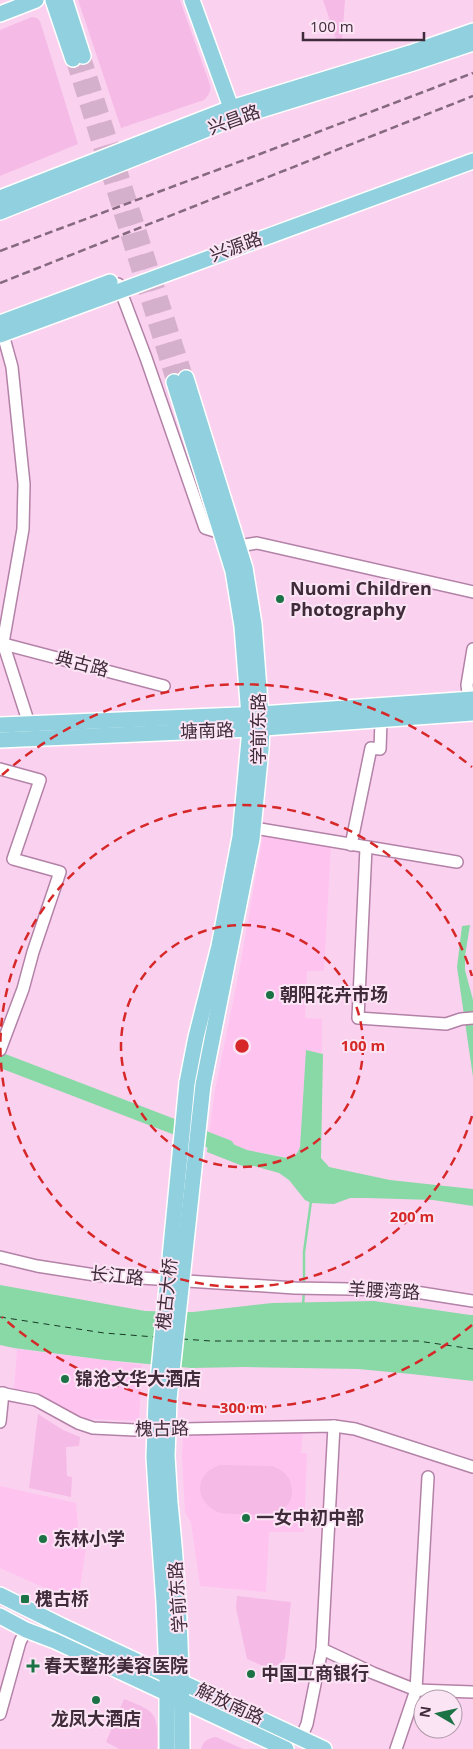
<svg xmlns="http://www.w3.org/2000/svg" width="473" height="1749" font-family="'Open Sans','Noto Sans SC',sans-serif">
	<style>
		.built { fill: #ffc3f0 }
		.green { fill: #f5bae6 }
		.water { fill: #89d9a6 }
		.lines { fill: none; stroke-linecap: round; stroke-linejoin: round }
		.stream { stroke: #89d9a6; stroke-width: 2.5 }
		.river { stroke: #89d9a6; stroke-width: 15 }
		.ferry { stroke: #173925; stroke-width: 1; stroke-dasharray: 6 5; stroke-linecap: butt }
		.major-tunnel { stroke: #d5b0cc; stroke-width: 15; stroke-dasharray: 15 8; stroke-linecap: butt }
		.minor-casing { stroke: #b382a7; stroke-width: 14 }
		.major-casing { stroke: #fff; stroke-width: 18 }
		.minor { stroke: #fff; stroke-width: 11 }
		.major { stroke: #90d0df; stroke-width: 15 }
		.rail { stroke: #85697e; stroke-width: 2.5; stroke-dasharray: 8 4; stroke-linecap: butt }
		.major-bridge-casing { stroke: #fff; stroke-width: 18; stroke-linecap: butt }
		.major-bridge { stroke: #90d0df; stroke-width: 15 }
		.ring { fill: none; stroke: #d62828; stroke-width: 2.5; stroke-dasharray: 9 6 }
		.poi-dot { fill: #1b7245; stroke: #fbe5f5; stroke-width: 2 }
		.labels { text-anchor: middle; stroke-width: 4; stroke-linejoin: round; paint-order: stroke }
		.street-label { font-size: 18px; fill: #3f2b3a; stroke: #fbe5f5 }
		.poi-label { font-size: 18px; font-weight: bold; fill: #3f2b3a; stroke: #fbe5f5; text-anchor: start }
		.centre { fill: #d62828; stroke: #fbe5f5; stroke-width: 2.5 }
		.ring-label { font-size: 15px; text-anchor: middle; font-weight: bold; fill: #d62828; stroke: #fbe5f5; stroke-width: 4; stroke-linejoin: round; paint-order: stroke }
	</style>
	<rect width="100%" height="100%" fill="#fbd1f0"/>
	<g class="built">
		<path d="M263,834L331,846L324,971H307L305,1018L322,1019V1053L306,1051L300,1147L296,1155L293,1158L247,1150L209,1134L215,1090L239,972Z"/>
		<path d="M17,1349L142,1365L139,1421L86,1419L41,1396L14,1390Z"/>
		<path d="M303,1432L301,1453H307L304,1532H269L266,1592L200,1586L191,1523L185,1512L182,1455L183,1434Z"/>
		<path d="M0,1486L76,1503L78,1528L84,1536L87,1542L79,1594L74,1598L63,1596L0,1568Z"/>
	</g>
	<g class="green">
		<path d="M78,0H180L209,82C212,90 210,94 204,100L121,128Z"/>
		<path d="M323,0H345L342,41L337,42Z"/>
		<path d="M32,17L37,18L40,21L78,144L0,176V30Z"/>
		<path d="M38,1414L63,1430L80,1437L79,1446L66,1447L67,1476L72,1477L71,1497L29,1488Z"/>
		<path d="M220,1465L272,1466C281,1469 289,1475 291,1484C300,1524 242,1514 220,1513C194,1503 193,1474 220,1465Z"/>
		<path d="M237,1596L291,1602L285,1658C273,1674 262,1665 247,1659L236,1608Z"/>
		<path d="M124,1699C157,1712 158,1713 157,1749H119L106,1742Z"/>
		<path d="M216,1737L243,1749H201C203,1741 208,1738 216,1737Z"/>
	</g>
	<g class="water">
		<path d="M470,925L465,956V970L473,1000V1077L457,967L462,926Z"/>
		<path d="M306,1050L323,1054L321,1158L329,1167L390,1180L473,1189V1206L433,1200L366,1198H350L334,1204L311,1203L305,1200L289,1180L279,1173L254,1166L245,1167L207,1152L209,1134L247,1150L287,1158C295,1158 297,1154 300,1147Z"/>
		<path d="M0,1285L145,1311L193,1312L272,1303L374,1301L470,1315H473V1381L411,1374L358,1369L244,1367L191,1368L105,1360L14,1348L0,1345Z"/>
	</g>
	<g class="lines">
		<g class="stream">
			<path d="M304,1285V1252L311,1201"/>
			<path d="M303,1305L304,1291"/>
		</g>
		<path class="river" d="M0,1060L227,1147"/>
		<g class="ferry">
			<path d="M0,1317L104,1333L155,1337"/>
			<path d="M182,1339L211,1341H418L473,1349"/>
		</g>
		<g class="major-tunnel">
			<path d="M83,56L186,378"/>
			<path d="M73,59L174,382"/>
		</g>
		<defs>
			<g id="minor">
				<path d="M118,284L146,358L205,528L221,533"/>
				<path d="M1,327L12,367L24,484L23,529L3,643L31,730"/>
				<path d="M239,546L257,543L473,592"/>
				<path d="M0,643L164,686"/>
				<path d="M469,700L467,685L473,649"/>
				<path d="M0,769L40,780L13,859L60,872L33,952L23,989L0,1050"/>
				<path d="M254,828L457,862"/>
				<path d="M351,845L371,748L380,749L381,721"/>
				<path d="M366,848L358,1018L446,1024L461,1019L473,1018"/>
				<path d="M0,1257L37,1266L95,1275L295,1288L403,1290L473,1301"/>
				<path d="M0,1393L36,1400L78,1423L93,1428L135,1430L334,1426L355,1429L473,1467"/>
				<path d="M0,1422L3,1393"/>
				<path d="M334,1426L322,1649L373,1673L416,1690L473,1692"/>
				<path d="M0,1714L20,1642L26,1630"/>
				<path d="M301,1738L307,1724L322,1649"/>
				<path d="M396,1749L416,1690L428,1477"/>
			</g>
			<g id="major">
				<path d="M53,0L73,59"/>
				<path d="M65,0L83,56"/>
				<path d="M192,0L234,116"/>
				<path d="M0,14L36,0"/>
				<path d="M0,198L231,108L410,53L473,31"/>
				<path d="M0,212L235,118L413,63L473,43"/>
				<path d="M0,323L110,282"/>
				<path d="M0,335L473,161"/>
				<path d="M186,378L245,568L254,624L262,728L261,749L252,839L203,1085"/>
				<path d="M174,382L233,571L242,626L250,729L240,837L219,946L196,1037L187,1083"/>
				<path d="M0,725L261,714L473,699"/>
				<path d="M0,740L250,729L473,713"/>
				<path d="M170,1504C179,1586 182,1667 182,1749"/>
				<path d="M157,1505L164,1602L167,1675V1749"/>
				<path d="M0,1595L62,1626L324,1749"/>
				<path d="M0,1616L26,1630L55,1641L286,1749"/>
			</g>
		</defs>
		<use href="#minor" class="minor-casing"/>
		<use href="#major" class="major-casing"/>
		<use href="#minor" class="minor"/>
		<use href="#major" class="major"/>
		<g class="rail">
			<path d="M0,251L260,154L473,73"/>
			<path d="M0,283L473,96"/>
		</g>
		<defs>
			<g id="major-bridge">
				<path d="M170,1504L167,1456L169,1399L203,1085"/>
				<path d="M157,1505L154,1457L156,1401L187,1083"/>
			</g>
		</defs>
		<use href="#major-bridge" class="major-bridge-casing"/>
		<use href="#major-bridge" class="major-bridge"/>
	</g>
	<g class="ring">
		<circle cx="242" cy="1046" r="121"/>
		<path d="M472 1116A241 241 0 1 1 472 976"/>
		<path d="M472 1325A362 362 0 0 1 2 1317M2 775A362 362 0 0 1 472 767"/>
	</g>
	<g class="poi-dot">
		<circle cx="280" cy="599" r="5"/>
		<circle cx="270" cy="995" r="5"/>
		<circle cx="65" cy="1379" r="5"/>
		<circle cx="246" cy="1518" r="5"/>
		<circle cx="43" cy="1539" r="5"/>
		<rect x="20" y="1594" width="10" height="10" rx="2.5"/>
		<path d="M30.5 1658.5h5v5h5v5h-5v5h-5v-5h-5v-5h5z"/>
		<circle cx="251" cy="1674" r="5"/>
		<circle cx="96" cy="1700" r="5"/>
	</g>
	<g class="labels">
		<g class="street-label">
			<text transform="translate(234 120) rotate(-20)" y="6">兴昌路</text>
			<text transform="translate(236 247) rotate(-20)" y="6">兴源路</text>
			<text transform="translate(82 664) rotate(15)" y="6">典古路</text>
			<text transform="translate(259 729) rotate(-90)" y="6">学前东路</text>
			<text transform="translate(207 731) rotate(-2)" y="6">塘南路</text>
			<text transform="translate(117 1276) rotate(6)" y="6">长江路</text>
			<text transform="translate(384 1291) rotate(3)" y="6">羊腰湾路</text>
			<text transform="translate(167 1294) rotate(-84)" y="6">槐古大桥</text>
			<text transform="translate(162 1429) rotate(-1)" y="6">槐古路</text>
			<text transform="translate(178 1597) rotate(-94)" y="6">学前东路</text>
			<text transform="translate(230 1704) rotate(25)" y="6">解放南路</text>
		</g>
		<g class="poi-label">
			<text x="290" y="595">Nuomi Children<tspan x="290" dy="21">Photography</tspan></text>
			<text x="280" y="1001">朝阳花卉市场</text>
			<text x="75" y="1385">锦沧文华大酒店</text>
			<text x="256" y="1524">一女中初中部</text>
			<text x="53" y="1545">东林小学</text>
			<text x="35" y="1605">槐古桥</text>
			<text x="44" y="1672">春天整形美容医院</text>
			<text x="261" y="1680">中国工商银行</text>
			<text x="96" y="1725" text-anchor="middle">龙凤大酒店</text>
		</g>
	</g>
	<circle cx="242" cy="1046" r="8" class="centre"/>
	<g class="ring-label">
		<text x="363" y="1051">100 m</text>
		<text x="412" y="1222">200 m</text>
		<text x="242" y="1413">300 m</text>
	</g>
	<g transform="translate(438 1714) rotate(279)"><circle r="24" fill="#fbe5f5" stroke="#b09baa"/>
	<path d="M0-4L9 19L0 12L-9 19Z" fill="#1b7245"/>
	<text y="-8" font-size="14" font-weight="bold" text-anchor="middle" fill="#3f2b3a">N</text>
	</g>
	<path d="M303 32v8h121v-8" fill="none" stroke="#3f2b3a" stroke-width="2.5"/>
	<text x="310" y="32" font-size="15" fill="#3f2b3a" stroke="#fbe5f5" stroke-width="4" paint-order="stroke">100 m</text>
</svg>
